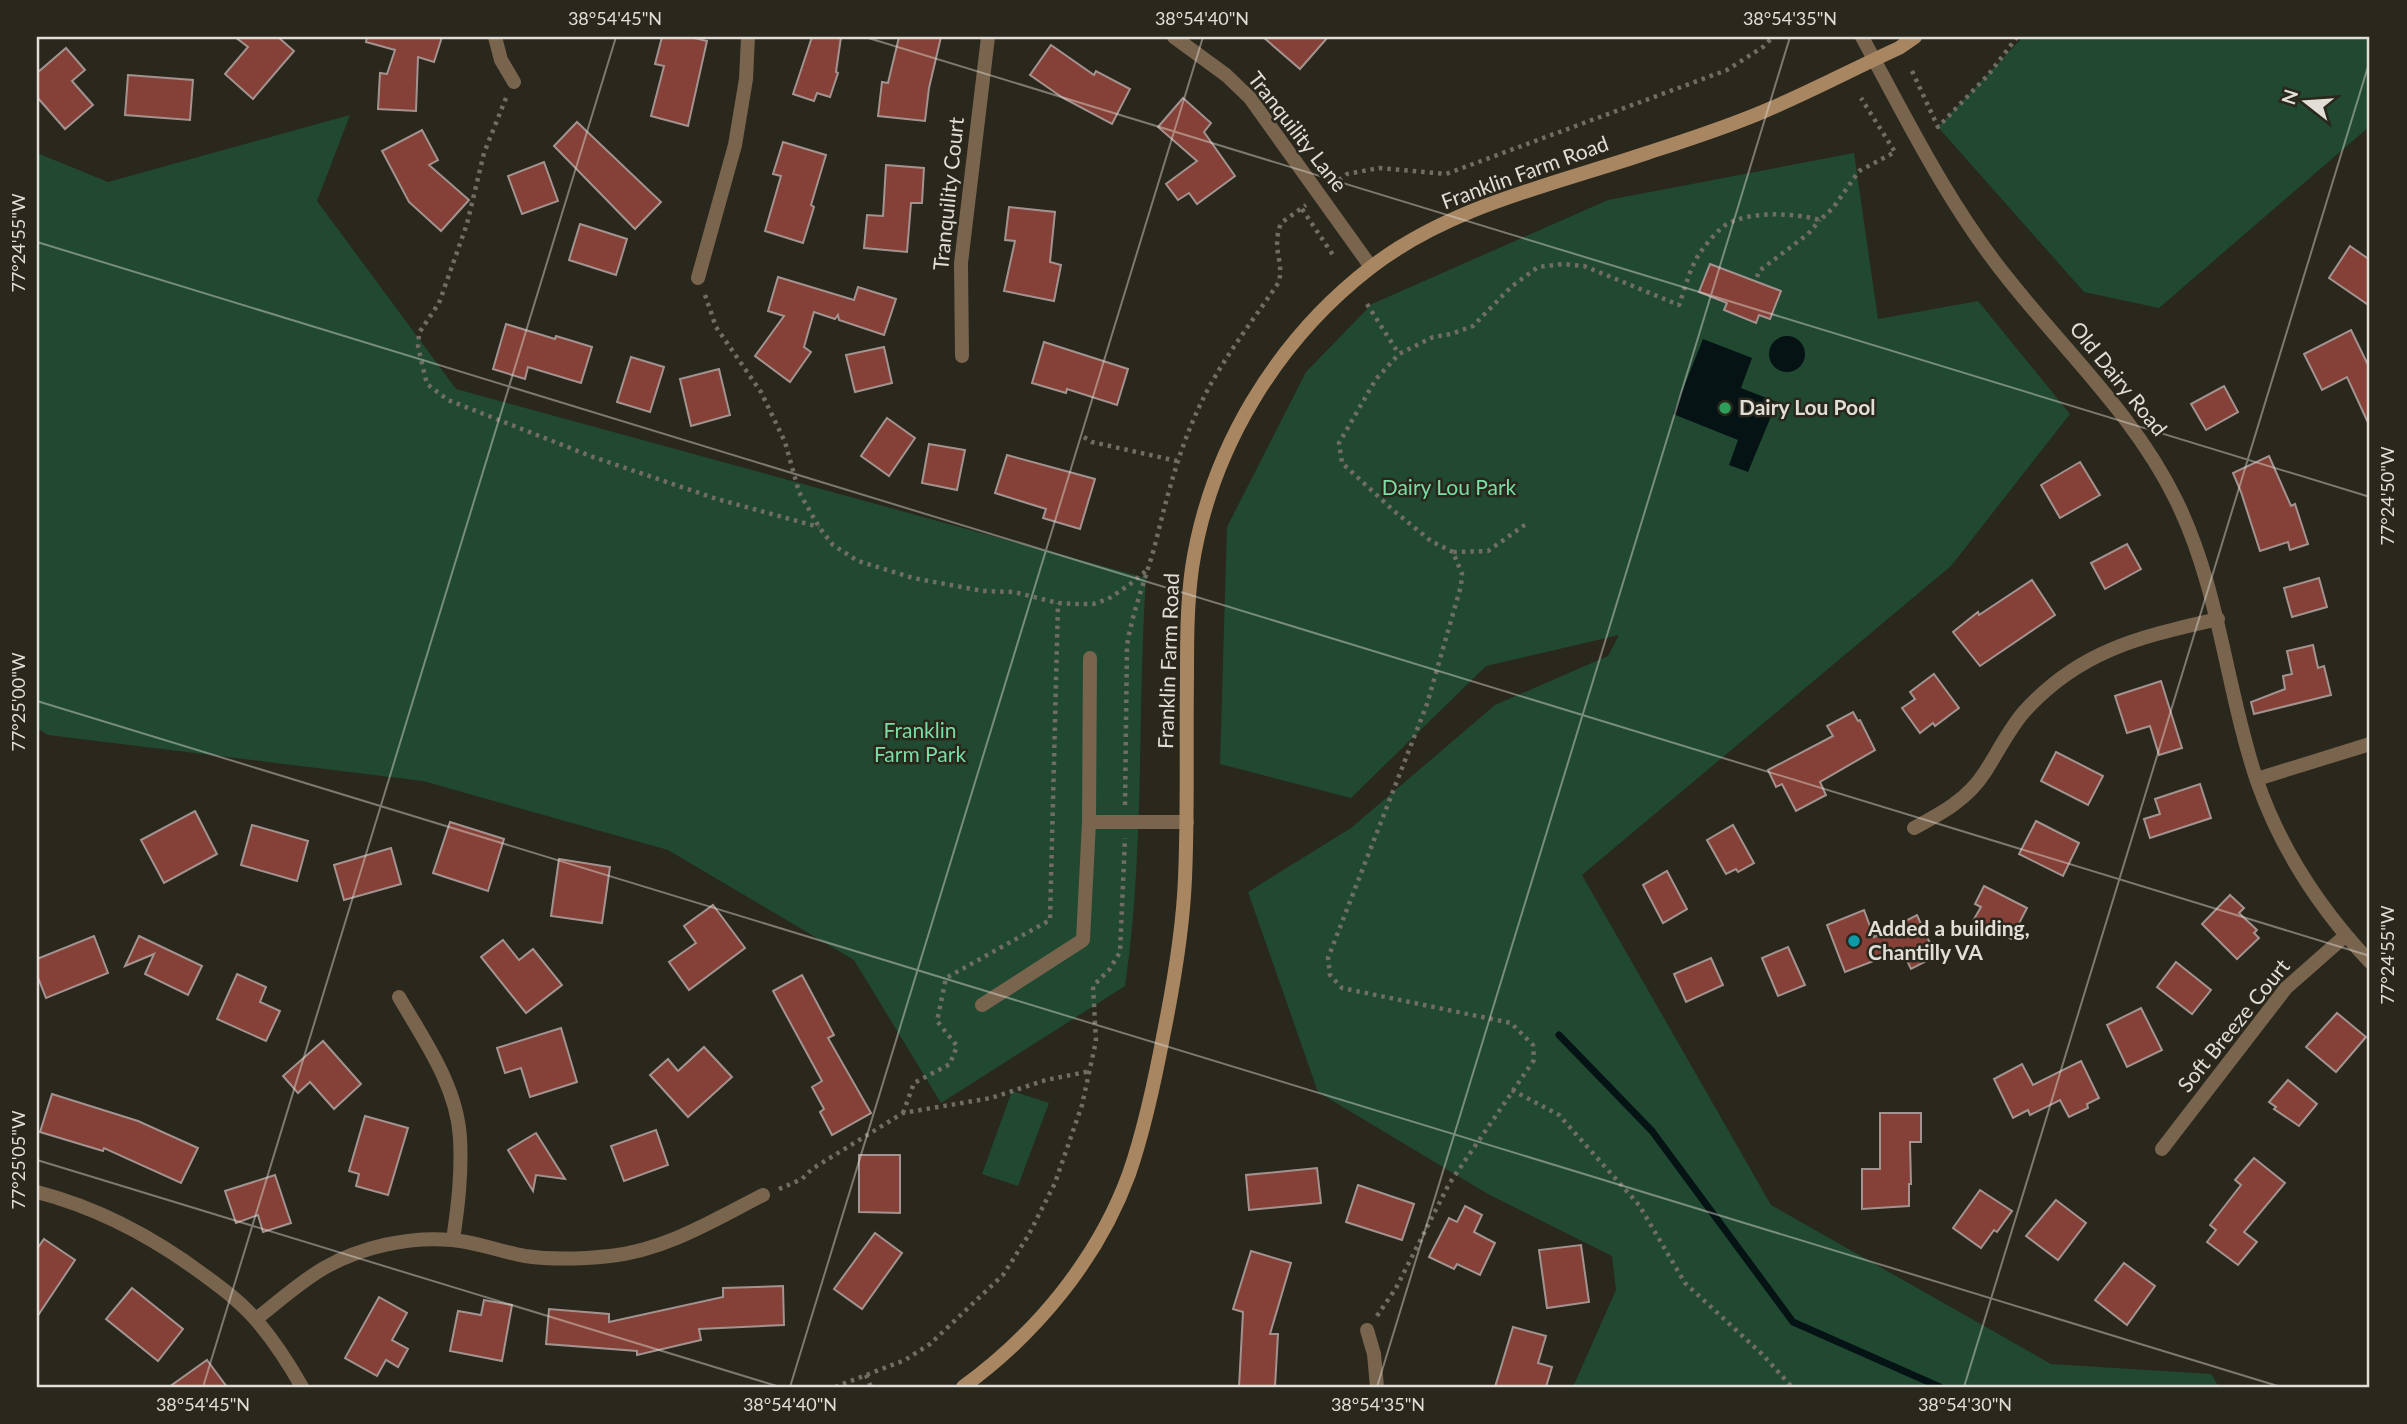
<svg xmlns="http://www.w3.org/2000/svg" width="2407" height="1424" font-family="Lato,sans-serif">
	<style>
		.green { fill: #214932 }
		.water { fill: #061315 }
		.lines { fill: none; stroke-linecap: round; stroke-linejoin: round }
		.stream { stroke: #061315; stroke-width: 7 }
		.building { fill: #854137; stroke: #a39390; stroke-width: 2 }
		.path { stroke: #706e64; stroke-width: 4.5; stroke-dasharray: 3.5 5; stroke-linecap: butt }
		.service { stroke: #79644e; stroke-width: 14 }
		.minor { stroke: #79644e; stroke-width: 14 }
		.secondary { stroke: #a88662; stroke-width: 14 }
		.ticks { fill: none; stroke: #e0ded7; stroke-width: 2; stroke-opacity: 0.45 }
		.leisure-dot { fill: #2e9e5b; stroke: #2a271c; stroke-width: 2.5 }
		.culture-dot { fill: #0f9aa8; stroke: #2a271c; stroke-width: 2.5 }
		.labels { text-anchor: middle; stroke-width: 5; stroke-linejoin: round; paint-order: stroke }
		.street-label { font-size: 21px; fill: #e0ded7; stroke: #2a271c }
		.poi-label { font-size: 21px; font-weight: bold; fill: #e0ded7; stroke: #2a271c; text-anchor: start }
		.park-label { font-size: 21px; fill: #7adda3; stroke: #2a271c }
		.neatline { fill: none; stroke: #e0ded7; stroke-width: 2.5 }
		.ticks-label { font-size: 18px; text-anchor: middle; fill: #e0ded7 }
	</style>
	<rect width="100%" height="100%" fill="#2a271c"/>
	<g class="green">
		<path d="M2023,37H2370V126L2159,308L2084,292L1938,127Z"/>
		<path d="M350,115L317,201L456,389L1146,578C1137,713 1145,851 1125,986L941,1103L854,960L668,850L423,781L48,735L37,728V153L108,182Z"/>
		<path d="M1854,153L1878,319L1978,301L2070,414L1951,566L1582,875L1771,1205L2051,1364L2211,1374L2219,1387H1573L1616,1290L1612,1256L1488,1194L1318,1092L1248,892L1351,828L1495,705L1608,656L1619,635L1486,666L1351,798L1220,764L1227,527L1306,372L1372,304L1608,200Z"/>
		<path d="M1012,1091L1049,1103L1018,1186L982,1174Z"/>
	</g>
	<g class="water">
		<circle cx="1787" cy="354" r="18"/>
		<path d="M1703,339L1752,358L1741,388L1777,402L1748,472L1729,465L1738,440L1673,414Z"/>
	</g>
	<g class="lines">
		<path class="stream" d="M1559,1035L1652,1131L1793,1322L1940,1387"/>
	</g>
	<g class="building">
		<path d="M235,37H278L294,51L253,99L225,74L248,47Z"/>
		<path d="M367,37H442L434,62L418,57L416,111L378,109L380,73L387,74L395,50L366,42Z"/>
		<path d="M662,37H690L707,41L688,126L651,116L664,66L655,64Z"/>
		<path d="M812,37H841L836,72L838,73L830,97L817,93L814,101L793,94Z"/>
		<path d="M899,37H941L929,88L925,121L878,116L882,82L888,83Z"/>
		<path d="M1263,37H1328L1300,69Z"/>
		<path d="M1051,45L1094,75L1096,71L1130,89L1112,124L1063,98L1030,75Z"/>
		<path d="M66,48L85,70L72,81L93,105L65,129L37,97V73Z"/>
		<path d="M128,75L193,80L190,120L125,115Z"/>
		<path d="M1183,98L1211,123L1204,132L1235,176L1197,204L1189,193L1178,200L1166,184L1197,161L1158,127Z"/>
		<path d="M577,122L661,202L635,229L554,146Z"/>
		<path d="M422,130L438,160L429,165L469,200L441,231L409,202L382,151Z"/>
		<path d="M783,142L826,155L811,205L814,207L803,243L765,231L781,176L773,174Z"/>
		<path d="M544,162L558,201L522,214L508,176Z"/>
		<path d="M886,165L924,168L922,203H911L907,252L864,248L867,215L883,216Z"/>
		<path d="M1009,207L1055,212L1050,262L1061,265L1054,301L1004,291L1015,241L1005,240Z"/>
		<path d="M580,224L627,239L616,275L569,260Z"/>
		<path d="M2350,246L2370,260V306L2329,278Z"/>
		<path d="M1710,264L1781,291L1770,319L1759,315L1756,323L1724,310L1727,303L1699,292Z"/>
		<path d="M778,277L854,300L858,287L896,299L884,335L839,320L838,315L835,319L814,312L804,347L811,352L790,382L755,356L784,316L768,311Z"/>
		<path d="M506,324L555,339L556,336L592,347L581,383L528,367L525,379L493,369Z"/>
		<path d="M2351,330L2370,369V427L2347,377L2322,390L2304,354Z"/>
		<path d="M1044,342L1128,369L1117,405L1067,389L1066,393L1032,383Z"/>
		<path d="M884,347L892,383L855,392L846,355Z"/>
		<path d="M631,357L664,367L650,412L617,402Z"/>
		<path d="M719,369L730,415L691,426L680,379Z"/>
		<path d="M2224,386L2238,412L2206,430L2191,404Z"/>
		<path d="M887,418L915,438L889,476L861,456Z"/>
		<path d="M929,444L965,450L957,490L922,483Z"/>
		<path d="M1007,455L1095,479L1080,529L1043,518L1046,509L995,493Z"/>
		<path d="M2269,456L2291,506L2295,504L2308,544L2290,550L2288,542L2260,551L2241,492L2233,473Z"/>
		<path d="M2080,462L2100,495L2060,518L2041,485Z"/>
		<path d="M2127,544L2141,569L2105,589L2091,563Z"/>
		<path d="M2319,578L2327,607L2292,617L2284,588Z"/>
		<path d="M2032,580L2055,615L1980,666L1953,632L1978,612L1979,615Z"/>
		<path d="M2313,645L2318,668L2324,666L2331,695L2254,714L2251,702L2285,689L2283,676L2292,674L2287,651Z"/>
		<path d="M1934,674L1959,708L1935,726L1933,723L1920,733L1902,708L1915,699L1910,692Z"/>
		<path d="M2161,681L2182,748L2159,755L2150,726L2127,733L2115,696Z"/>
		<path d="M1853,712L1858,721L1860,720L1875,750L1820,782L1826,795L1796,811L1782,784L1776,787L1768,770L1833,736L1827,726Z"/>
		<path d="M2056,752L2103,776L2088,805L2041,781Z"/>
		<path d="M2200,784L2211,818L2150,838L2144,819L2160,814L2155,799Z"/>
		<path d="M195,811L217,854L164,883L141,840Z"/>
		<path d="M2036,821L2079,843L2063,876L2019,854Z"/>
		<path d="M450,822L504,839L488,891L433,873Z"/>
		<path d="M252,825L308,841L297,881L241,865Z"/>
		<path d="M1733,825L1754,863L1738,872L1736,869L1726,874L1707,840Z"/>
		<path d="M391,848L401,884L344,900L334,865Z"/>
		<path d="M559,859L610,867L602,923L551,916Z"/>
		<path d="M1667,871L1687,909L1663,923L1643,885Z"/>
		<path d="M1984,886L2027,908L2011,939L1974,919L1981,907L1975,904Z"/>
		<path d="M2230,895L2244,908L2239,913L2257,930L2254,933L2259,938L2237,959L2202,924Z"/>
		<path d="M713,905L745,948L689,990L669,962L696,943L684,926Z"/>
		<path d="M1864,910L1874,937L1917,915L1936,956L1911,969L1902,950L1845,972L1827,925Z"/>
		<path d="M94,936L108,973L46,998L37,975V959Z"/>
		<path d="M139,936L202,966L188,995L145,974L154,954L125,966Z"/>
		<path d="M503,940L519,960L533,949L562,985L526,1013L481,957Z"/>
		<path d="M1788,947L1805,985L1778,996L1762,958Z"/>
		<path d="M1711,958L1723,985L1686,1002L1674,974Z"/>
		<path d="M2176,962L2211,990L2192,1014L2157,987Z"/>
		<path d="M237,974L266,987L260,1002L280,1011L266,1041L217,1019Z"/>
		<path d="M802,975L834,1035L828,1038L871,1113L832,1135L820,1112L824,1109L812,1087L822,1081L773,991Z"/>
		<path d="M2141,1008L2162,1050L2127,1067L2107,1025Z"/>
		<path d="M2337,1013L2366,1037L2336,1072L2306,1047Z"/>
		<path d="M561,1028L577,1082L530,1097L521,1068L505,1073L497,1048Z"/>
		<path d="M323,1041L361,1084L334,1109L310,1082L298,1093L283,1076Z"/>
		<path d="M704,1047L732,1077L688,1117L650,1075L668,1059L678,1071Z"/>
		<path d="M2081,1061L2099,1098L2087,1104L2088,1108L2069,1117L2060,1100L2030,1115L2028,1110L2013,1118L1994,1079L2022,1064L2033,1085Z"/>
		<path d="M2288,1080L2317,1104L2299,1126L2274,1109L2276,1107L2269,1102Z"/>
		<path d="M52,1094L138,1121L198,1148L181,1183L104,1148L103,1151L40,1132Z"/>
		<path d="M1880,1113H1921V1142H1910L1911,1184H1909V1206L1862,1209V1169H1880Z"/>
		<path d="M365,1116L408,1128L388,1195L356,1186L359,1174L349,1171Z"/>
		<path d="M656,1130L668,1165L624,1181L611,1146Z"/>
		<path d="M536,1133L565,1179L536,1175L533,1191L508,1150Z"/>
		<path d="M859,1155H900V1213L859,1212Z"/>
		<path d="M2254,1158L2285,1183L2244,1232L2257,1242L2238,1265L2207,1242L2216,1230L2210,1225L2241,1185L2235,1180Z"/>
		<path d="M1317,1168L1321,1203L1249,1210L1246,1175Z"/>
		<path d="M275,1175L291,1223L263,1232L258,1215L236,1223L225,1191Z"/>
		<path d="M1358,1185L1414,1204L1402,1240L1346,1222Z"/>
		<path d="M1980,1190L2012,1211L1997,1232L1994,1230L1981,1248L1953,1228Z"/>
		<path d="M2056,1200L2086,1223L2058,1260L2026,1236Z"/>
		<path d="M1465,1206L1482,1215L1474,1232L1495,1243L1480,1275L1457,1264L1454,1269L1429,1257L1449,1218L1457,1222Z"/>
		<path d="M875,1233L902,1253L862,1309L834,1289Z"/>
		<path d="M44,1239L75,1260L37,1317V1249Z"/>
		<path d="M1581,1245L1589,1302L1547,1308L1539,1250Z"/>
		<path d="M1251,1251L1291,1263L1270,1334H1278L1275,1387H1239L1243,1312L1233,1309Z"/>
		<path d="M2124,1263L2155,1286L2127,1325L2095,1300Z"/>
		<path d="M783,1286L784,1325L699,1329L701,1340L637,1355V1351L546,1344L549,1309L609,1314V1322L723,1297V1288Z"/>
		<path d="M132,1288L183,1329L158,1361L106,1319Z"/>
		<path d="M379,1297L407,1313L392,1340L408,1349L398,1367L386,1360L377,1376L345,1358Z"/>
		<path d="M484,1300L512,1305L502,1361L450,1351L458,1311L481,1315Z"/>
		<path d="M1513,1327L1546,1336L1538,1363L1552,1367L1546,1387H1495Z"/>
		<path d="M207,1360L227,1387H169Z"/>
	</g>
	<g class="lines">
		<g class="path">
			<path d="M1912,71L1938,127L1989,74L2017,37"/>
			<path d="M506,98L484,153L467,224L439,303L419,333L418,347L427,384L448,400L593,457L717,499L819,527"/>
			<path d="M1332,185L1347,174L1379,168L1446,174L1727,70L1763,47L1773,37"/>
			<path d="M1302,209L1333,255"/>
			<path d="M1757,277L1759,271L1808,234L1820,220"/>
			<path d="M705,295L716,327L761,392L785,442L799,492L819,527L833,545L858,561L913,578L983,591L1014,592L1058,603L1076,604H1093L1108,599L1129,585L1147,570"/>
			<path d="M1367,304L1399,354"/>
			<path d="M1084,437L1092,442L1177,461"/>
			<path d="M1453,552L1431,541L1394,511L1342,463L1339,443L1376,379L1399,354L1433,337L1451,334L1473,326L1511,287L1538,267L1563,264L1584,266L1679,305C1685,288 1691,264 1702,250C1708,242 1720,227 1729,223C1753,211 1794,213 1820,220L1833,208L1859,171L1895,152L1861,98"/>
			<path d="M1125,805L1127,645C1133,609 1147,576 1156,541C1170,484 1185,427 1216,375C1235,343 1258,313 1279,282C1284,259 1271,250 1281,223L1306,205"/>
			<path d="M1512,1090L1559,1115L1639,1205L1685,1283L1762,1354L1792,1387"/>
			<path d="M903,1113L914,1083L950,1064L957,1046L937,1021L946,978L1050,920L1058,603"/>
			<path d="M779,1189L802,1179L812,1169L903,1113L991,1098L1046,1080L1091,1071"/>
			<path d="M1377,1316L1396,1288L1449,1184L1534,1060L1533,1045L1511,1023L1342,988L1330,975L1328,958L1427,704L1461,586L1462,574L1453,552L1488,551L1526,524"/>
			<path d="M866,1375L871,1387"/>
			<path d="M835,1387L905,1360L930,1344L1003,1275L1028,1236L1055,1183L1082,1105L1096,1041L1093,986L1109,970L1120,952L1125,838"/>
		</g>
		<g class="service">
			<path d="M1090,658L1089,822H1187"/>
			<path d="M982,1005L1083,940L1089,822"/>
		</g>
		<g class="minor">
			<path d="M495,37L501,60L514,82"/>
			<path d="M1174,37L1226,75L1250,98L1371,267"/>
			<path d="M1862,37C1907,120 1949,206 2009,280C2067,353 2136,417 2177,502C2220,591 2226,689 2257,781C2281,850 2320,909 2370,962"/>
			<path d="M698,278L735,145L746,79L748,37"/>
			<path d="M962,356L961,263L988,37"/>
			<path d="M2257,779L2370,744"/>
			<path d="M1914,828C1942,813 1968,799 1985,772C1998,752 2008,731 2023,713C2079,650 2140,637 2218,619"/>
			<path d="M399,997C424,1040 457,1086 460,1138C462,1173 458,1206 453,1240"/>
			<path d="M2162,1149L2286,988L2345,936"/>
			<path d="M37,1192C99,1208 153,1237 204,1275C223,1289 242,1303 257,1321C274,1341 289,1364 302,1387"/>
			<path d="M256,1319C278,1302 300,1282 324,1268C361,1247 409,1236 452,1240C477,1242 501,1252 525,1256C553,1260 582,1259 610,1256C666,1250 714,1220 763,1195"/>
			<path d="M1367,1330L1374,1354L1377,1387"/>
		</g>
		<path class="secondary" d="M963,1387C1036,1334 1098,1259 1129,1174C1145,1128 1155,1080 1164,1032C1174,982 1183,930 1185,878C1188,811 1186,744 1187,677C1187,641 1187,604 1192,568C1210,450 1276,341 1370,268C1450,206 1552,185 1647,153C1687,140 1728,127 1767,110C1812,91 1855,68 1899,48L1915,37"/>
	</g>
	<path class="ticks" d="M865,37L2370,497M2366,37L2370,38M37,242L2370,956M37,701L2281,1387M37,1160L780,1387M203,1387L616,37M790,1387L1203,37M1377,1387L1790,37M1964,1387L2370,60"/>
	<circle class="leisure-dot" cx="1725" cy="408" r="7"/>
	<circle class="culture-dot" cx="1854" cy="941" r="7"/>
	<g class="labels">
		<g class="street-label">
			<text transform="translate(1297 132) rotate(52)" y="7">Tranquility Lane</text>
			<text transform="translate(1525 173) rotate(-20)" y="7">Franklin Farm Road</text>
			<text transform="translate(949 194) rotate(-84)" y="7">Tranquility Court</text>
			<text transform="translate(2118 379) rotate(51)" y="7">Old Dairy Road</text>
			<text transform="translate(1169 661) rotate(-88)" y="7">Franklin Farm Road</text>
			<text transform="translate(2234 1026) rotate(-51)" y="7">Soft Breeze Court</text>
		</g>
		<g class="poi-label">
			<text x="1739" y="415">Dairy Lou Pool</text>
			<text x="1868" y="936">Added a building,<tspan x="1868" dy="24">Chantilly VA</tspan></text>
		</g>
		<g class="park-label">
			<text x="1449" y="495">Dairy Lou Park</text>
			<text x="920" y="738">Franklin<tspan x="920" dy="24">Farm Park</tspan></text>
		</g>
	</g>
	<rect width="2407" height="1424" fill="none" stroke="#2a271c" stroke-width="77"/>
	<g transform="translate(2306 102) rotate(287)" stroke="#2a271c" stroke-width="5" paint-order="stroke">
	<path d="M0-5L12 26L0 18L-12 26Z" fill="#e0ded7"/>
	<text y="-10" font-size="19" font-weight="bold" text-anchor="middle" fill="#e0ded7">N</text>
	</g>
	<rect x="38" y="38" width="2330" height="1348" class="neatline"/>
	<g class="ticks-label">
		<text x="615" y="25">38°54'45"N</text>
		<text x="1202" y="25">38°54'40"N</text>
		<text x="1790" y="25">38°54'35"N</text>
		<text transform="translate(19 243) rotate(-90)" y="6">77°24'55"W</text>
		<text transform="translate(2388 496) rotate(-90)" y="6">77°24'50"W</text>
		<text transform="translate(19 702) rotate(-90)" y="6">77°25'00"W</text>
		<text transform="translate(2388 955) rotate(-90)" y="6">77°24'55"W</text>
		<text transform="translate(19 1160) rotate(-90)" y="6">77°25'05"W</text>
		<text x="203" y="1411">38°54'45"N</text>
		<text x="790" y="1411">38°54'40"N</text>
		<text x="1378" y="1411">38°54'35"N</text>
		<text x="1965" y="1411">38°54'30"N</text>
	</g>
</svg>
